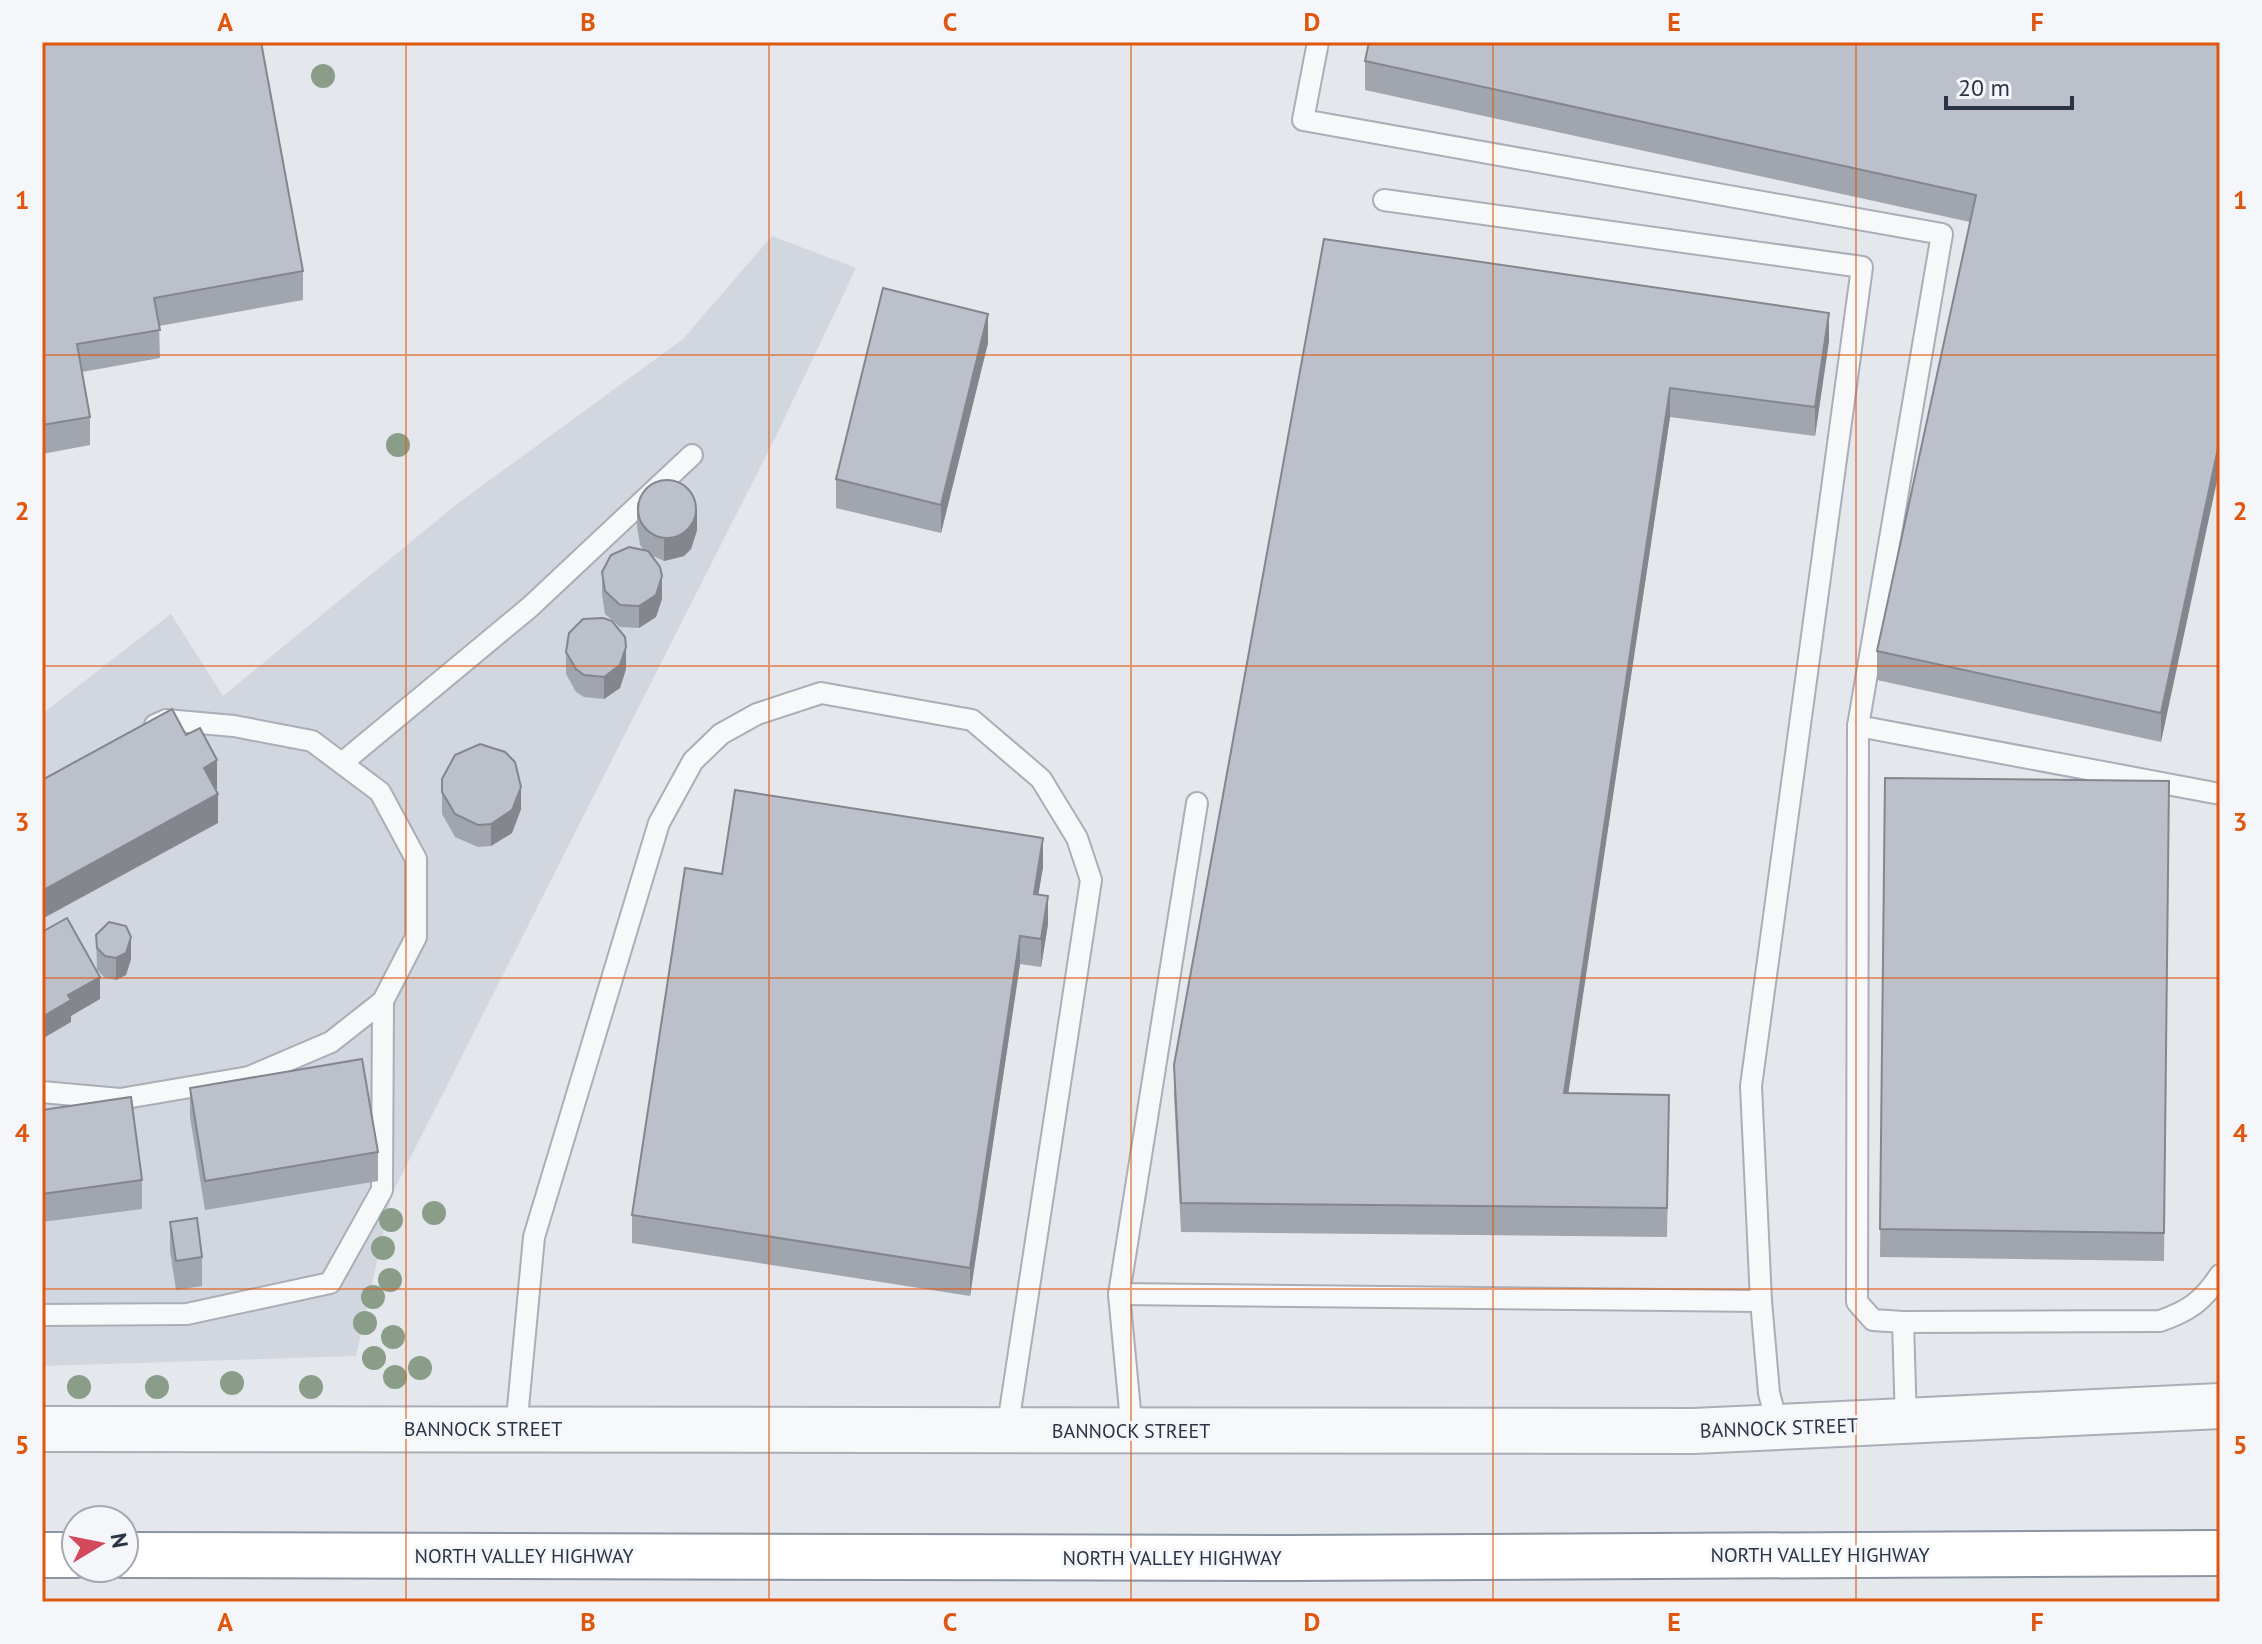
<svg xmlns="http://www.w3.org/2000/svg" width="2262" height="1644" font-family="'PT Sans',sans-serif">
	<style>
		.built { fill: #d2d6de }
		.lines { fill: none; stroke-linecap: round; stroke-linejoin: round }
		.service-casing { stroke: #a9aeb7; stroke-width: 24 }
		.tertiary-casing { stroke: #a9aeb7; stroke-width: 48 }
		.motorway-casing { stroke: #8b94a3; stroke-width: 48 }
		.service { stroke: #f7f8fa; stroke-width: 20 }
		.tertiary { stroke: #f7f8fa; stroke-width: 44 }
		.motorway { stroke: #fff; stroke-width: 44 }
		.tree { fill: #899d89 }
		.wall { fill: #a1a5ae }
		.shaded-wall { fill: #83868d }
		.building { fill: #bbc0ca; stroke: #83868d; stroke-width: 2 }
		.grid { fill: none; stroke: #df570f; stroke-width: 2; stroke-opacity: 0.55 }
		.labels { text-anchor: middle; stroke-width: 6; stroke-linejoin: round; paint-order: stroke }
		.street-label { font-size: 20px; fill: #2b3445; stroke: #f4f6f9 }
		.neatline { fill: none; stroke: #df570f; stroke-width: 3 }
		.grid-label { font-size: 26px; text-anchor: middle; font-weight: bold; fill: #df570f }
	</style>
	<rect width="100%" height="100%" fill="#e4e7ec"/>
	<path class="built" d="M772,236L856,268L776,436L392,1194L356,1356L42,1366V714L171,614L223,696L457,504L683,339Z"/>
	<g class="lines">
		<defs>
			<g id="service">
				<path d="M1318,42L1303,120L1942,234L1858,726"/>
				<path d="M1384,200L1862,267L1751,1086L1761,1301L1769,1393L1778,1428"/>
				<path d="M342,763L530,607L692,455"/>
				<path d="M2220,794L1858,726L1857,1302L1873,1320L1903,1322L2160,1321C2189,1311 2203,1301 2220,1275"/>
				<path d="M42,1092L120,1099L249,1077L331,1042L383,1001L416,937V859L380,792L312,741L234,726L166,720L155,725"/>
				<path d="M1119,1294L1761,1301"/>
				<path d="M42,1315L187,1314L330,1283L382,1190L383,1001"/>
				<path d="M1903,1322L1906,1423"/>
				<path d="M516,1429L534,1237L659,823L693,761L721,734L757,714L821,693L972,720L1041,779L1077,838L1091,880L1007,1431"/>
				<path d="M1132,1432L1119,1294L1197,803"/>
			</g>
			<path id="tertiary" d="M42,1429L1694,1431L2220,1406"/>
			<g id="motorway">
				<path d="M42,1555H76"/>
				<path d="M124,1555L1291,1558L2220,1553"/>
			</g>
		</defs>
		<use href="#service" class="service-casing"/>
		<use href="#tertiary" class="tertiary-casing"/>
		<use href="#motorway" class="motorway-casing"/>
		<use href="#service" class="service"/>
		<use href="#tertiary" class="tertiary"/>
		<use href="#motorway" class="motorway"/>
	</g>
	<g class="tree">
		<circle cx="323" cy="76" r="12"/>
		<circle cx="398" cy="445" r="12"/>
		<circle cx="434" cy="1213" r="12"/>
		<circle cx="391" cy="1220" r="12"/>
		<circle cx="383" cy="1248" r="12"/>
		<circle cx="390" cy="1280" r="12"/>
		<circle cx="373" cy="1297" r="12"/>
		<circle cx="365" cy="1323" r="12"/>
		<circle cx="393" cy="1337" r="12"/>
		<circle cx="374" cy="1358" r="12"/>
		<circle cx="420" cy="1368" r="12"/>
		<circle cx="395" cy="1377" r="12"/>
		<circle cx="232" cy="1383" r="12"/>
		<circle cx="79" cy="1387" r="12"/>
		<circle cx="157" cy="1387" r="12"/>
		<circle cx="311" cy="1387" r="12"/>
	</g>
	<g class="wall">
		<path d="M42,42L303,271V300L159,326L160,358L82,372L90,417V445L42,454Z"/>
		<path d="M2220,42L2161,742L1877,680V651L1970,222L1365,90V61Z"/>
		<path d="M1324,239L1829,341L1815,436L1670,417L1568,1093L1669,1124L1667,1237L1181,1232L1174,1094V1065Z"/>
		<path d="M988,343L941,533L836,508V479Z"/>
		<path d="M637,503L697,530L691,549L684,556L664,561L651,555L662,599L656,617L639,628L620,627L605,614L602,594V572L644,550L640,545L637,526Z"/>
		<path d="M566,652L626,669L620,688L604,699L584,697L576,692L566,674Z"/>
		<path d="M1885,778L2169,781L2164,1261L1880,1257Z"/>
		<path d="M442,779L521,809L512,833L491,846L478,847L455,837L442,814Z"/>
		<path d="M1043,867L1038,894L1048,924L1041,967L1020,964L970,1296L632,1243V1215L722,874Z"/>
		<path d="M96,935L131,959L126,975L116,980L105,978L97,970Z"/>
		<path d="M190,1088L378,1152V1181L205,1210L190,1117Z"/>
		<path d="M42,1110L142,1180V1209L42,1222Z"/>
		<path d="M170,1222L202,1257V1286L176,1290L170,1251Z"/>
	</g>
	<g class="shaded-wall">
		<path d="M1829,313V341L1815,436V407Z"/>
		<path d="M988,314V343L941,533V505Z"/>
		<path d="M1670,388V417L1564,1122V1093Z"/>
		<path d="M2220,439V467L2161,742V713Z"/>
		<path d="M697,508V530L691,549L684,556L664,561V539Z"/>
		<path d="M662,576V599L656,617L639,628V606Z"/>
		<path d="M626,647V669L620,688L604,699V677Z"/>
		<path d="M217,760V789L204,796V768Z"/>
		<path d="M521,787V809L512,833L491,846V824Z"/>
		<path d="M218,794V823L42,919V891Z"/>
		<path d="M1043,838V867L1034,922V894Z"/>
		<path d="M1048,896V924L1041,967V939Z"/>
		<path d="M1020,936V964L970,1296V1268Z"/>
		<path d="M131,937V959L126,975L116,980V958Z"/>
		<path d="M100,977V999L71,1016V1022L42,1039V1017L68,995Z"/>
	</g>
	<g class="building">
		<path d="M42,42H261L303,271L154,298L160,330L77,344L90,417L42,425Z"/>
		<path d="M1369,42H2220V439L2161,713L1877,651L1976,195L1365,61Z"/>
		<path d="M1324,239L1829,313L1815,407L1670,388L1564,1093L1669,1095L1667,1208L1181,1203L1174,1065Z"/>
		<path d="M883,288L988,314L941,505L836,479Z"/>
		<circle cx="667" cy="509" r="29"/>
		<path d="M629,547L648,551L660,567L662,576L656,595L639,606L620,605L605,591L602,572L611,555Z"/>
		<path d="M603,618L612,621L625,637L626,647L620,665L604,677L584,675L576,669L566,652L569,633L583,619Z"/>
		<path d="M172,709L186,735L200,728L217,760L204,768L218,794L42,891V780Z"/>
		<path d="M480,744L505,752L515,762L521,787L512,810L491,824L478,825L455,814L442,792V779L455,755Z"/>
		<path d="M1885,778L2169,781L2164,1233L1880,1229Z"/>
		<path d="M735,790L1043,838L1034,894L1048,896L1041,939L1020,936L970,1268L632,1215L685,868L722,874Z"/>
		<path d="M67,918L100,977L68,995L71,1000L42,1017V932Z"/>
		<path d="M109,922L126,926L131,937L126,953L116,958L105,956L97,948L96,935Z"/>
		<path d="M362,1059L378,1152L205,1181L190,1088Z"/>
		<path d="M131,1097L142,1180L42,1194V1110Z"/>
		<path d="M197,1218L202,1257L176,1261L170,1222Z"/>
	</g>
	<path class="grid" d="M406,42V1602M769,42V1602M1131,42V1602M1493,42V1602M1856,42V1602M42,355H2220M42,666H2220M42,978H2220M42,1289H2220"/>
	<g class="labels">
		<g class="street-label">
			<text transform="translate(1779 1428) rotate(-2)" y="7">BANNOCK STREET</text>
			<text x="483" y="1436">BANNOCK STREET</text>
			<text x="1131" y="1438">BANNOCK STREET</text>
			<text x="1820" y="1562">NORTH VALLEY HIGHWAY</text>
			<text x="524" y="1563">NORTH VALLEY HIGHWAY</text>
			<text x="1172" y="1565">NORTH VALLEY HIGHWAY</text>
		</g>
	</g>
	<rect width="2262" height="1644" fill="none" stroke="#f4f6f9" stroke-width="88"/>
	<g transform="translate(100 1544) rotate(80)"><circle r="38" fill="#f4f6f9" stroke="#a4a8b1" stroke-width="2"/>
	<path d="M0-6L14 30L0 20L-14 30Z" fill="#d1495b"/>
	<text y="-12" font-size="22" font-weight="bold" text-anchor="middle" fill="#2b3445">N</text>
	</g>
	<path d="M1946 96v12h126v-12" fill="none" stroke="#2b3445" stroke-width="4"/>
	<text x="1958" y="96" font-size="24" fill="#2b3445" stroke="#f4f6f9" stroke-width="6" paint-order="stroke">20 m</text>
	<rect x="44" y="44" width="2174" height="1556" class="neatline"/>
	<g class="grid-label">
		<text x="225" y="31">A</text>
		<text x="588" y="31">B</text>
		<text x="950" y="31">C</text>
		<text x="1312" y="31">D</text>
		<text x="1674" y="31">E</text>
		<text x="2037" y="31">F</text>
		<text x="22" y="209">1</text>
		<text x="2240" y="209">1</text>
		<text x="22" y="520">2</text>
		<text x="2240" y="520">2</text>
		<text x="22" y="831">3</text>
		<text x="2240" y="831">3</text>
		<text x="22" y="1142">4</text>
		<text x="2240" y="1142">4</text>
		<text x="22" y="1454">5</text>
		<text x="2240" y="1454">5</text>
		<text x="225" y="1631">A</text>
		<text x="588" y="1631">B</text>
		<text x="950" y="1631">C</text>
		<text x="1312" y="1631">D</text>
		<text x="1674" y="1631">E</text>
		<text x="2037" y="1631">F</text>
	</g>
</svg>
